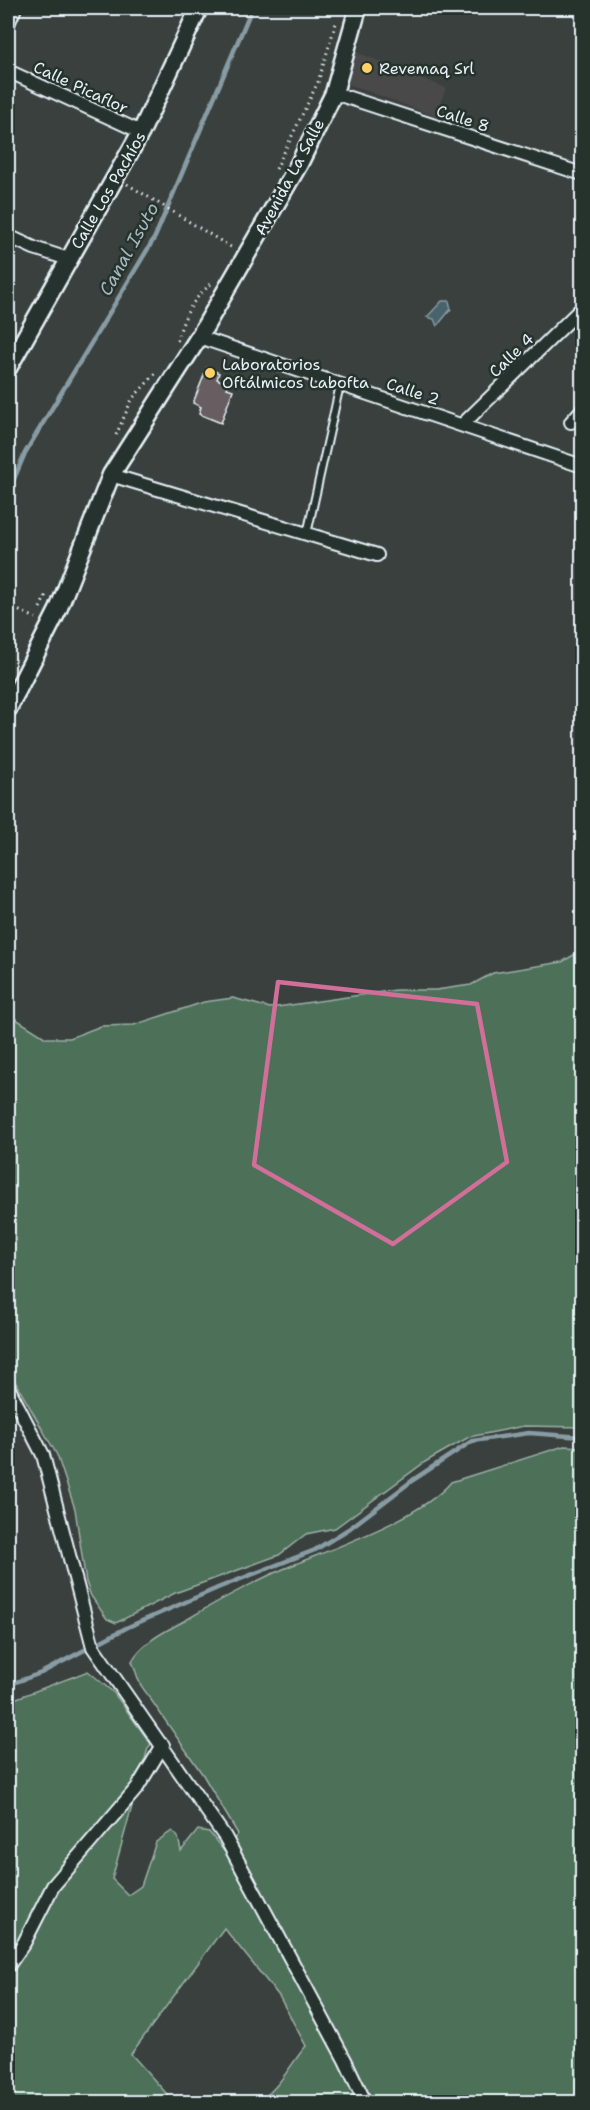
<svg xmlns="http://www.w3.org/2000/svg" width="590" height="2110" font-family="'Shantell Sans',sans-serif">
	<style>
		.built { fill: #484948 }
		.green { fill: #4e6f59; stroke: #9bb0a8; stroke-width: 1.5 }
		.water { fill: #48646d; stroke: #889ca5; stroke-width: 1.5 }
		.lines { fill: none; stroke-linecap: round; stroke-linejoin: round }
		.stream { stroke: #889ca5; stroke-width: 4.5 }
		.building { fill: #675d61; stroke: #e8f1f8; stroke-width: 1.5 }
		.lane-casing { stroke: #e8f1f8; stroke-width: 10 }
		.street-casing { stroke: #e8f1f8; stroke-width: 16 }
		.secondary-casing { stroke: #e8f1f8; stroke-width: 21 }
		.path { stroke: #e8f1f8; stroke-width: 3; stroke-dasharray: 1.5 4.5; stroke-linecap: butt }
		.lane { stroke: #26332d; stroke-width: 6 }
		.street { stroke: #26332d; stroke-width: 12 }
		.secondary { stroke: #26332d; stroke-width: 16 }
		.marked { fill: none; stroke: #d16f9a; stroke-width: 4.5; stroke-linejoin: round }
		.poi-dot { fill: #ffd166; stroke: #26332d; stroke-width: 2 }
		.labels { text-anchor: middle; stroke-width: 5; stroke-linejoin: round; paint-order: stroke }
		.poi-label { font-size: 16px; fill: #e8f1f8; stroke: #26332d; text-anchor: start }
		.street-label { font-size: 16px; fill: #e8f1f8; stroke: #26332d }
		.water-label { font-size: 18px; font-style: italic; fill: #a8b9c0; stroke: #26332d }
	</style>
	<rect width="100%" height="100%" fill="#3a403d"/>
	<filter id="ink" filterUnits="userSpaceOnUse"><feTurbulence type="fractalNoise" baseFrequency=".0167" numOctaves="2"/><feDisplacementMap in="SourceGraphic" scale="12" xChannelSelector="R" yChannelSelector="G"/><feConvolveMatrix kernelMatrix="1 2 1 2 8 2 1 2 1" color-interpolation-filters="sRGB"/></filter>
	<g filter="url(#ink)">
		<path class="built" d="M356,52L446,88L435,116L348,84Z"/>
		<g class="green">
			<path d="M582,950V1427L524,1426L469,1437L425,1462L335,1528L306,1534L279,1555L175,1593L116,1623L107,1619L91,1596L86,1582L75,1509L57,1455L8,1369V1018L13,1017L46,1038H70L101,1026L134,1025L204,1002L233,998L270,1008L396,990H436L471,985L493,973L562,962Z"/>
			<path d="M564,1446L582,1447V2102H256C278,2092 290,2064 306,2046L279,1996L224,1928L131,2054L174,2102H8V1696L17,1698L88,1671L114,1693L151,1744L148,1748L112,1879L128,1895L141,1886L156,1842L172,1831L178,1837L181,1851L198,1830L209,1832L224,1851L238,1834L203,1775L140,1684L132,1661C143,1641 166,1631 186,1620C214,1603 244,1587 274,1573C321,1552 420,1520 451,1482Z"/>
		</g>
		<path class="water" d="M442,301H449L451,309L437,326L434,319L427,317Z"/>
		<g class="lines">
			<g class="stream">
				<path d="M8,493L25,453L155,237L252,8"/>
				<path d="M8,1685L41,1673L128,1627L220,1587L315,1550L350,1528L413,1480L472,1441L529,1433L582,1437"/>
			</g>
		</g>
		<path class="building" d="M207,368L219,373L217,379L229,384L227,388L233,390L221,423L199,414L201,407L193,403Z"/>
		<g class="lines">
			<defs>
				<path id="lane" d="M307,534L340,385"/>
				<g id="street">
					<path d="M8,24L15,8"/>
					<path d="M8,71L141,132"/>
					<path d="M334,93L582,174"/>
					<path d="M8,236L34,248L68,259"/>
					<path d="M199,337L582,466"/>
					<path d="M571,422L582,410"/>
					<path d="M462,425L582,308"/>
					<path d="M111,475L377,555"/>
					<path d="M8,1387L43,1455L93,1647L225,1837L345,2060L365,2102"/>
					<path d="M8,1966L24,1943L53,1886L137,1788L163,1745"/>
				</g>
				<g id="secondary">
					<path d="M8,368L141,132L199,8"/>
					<path d="M8,709L58,610L111,475L199,337L299,164L334,93L358,8"/>
				</g>
			</defs>
			<use href="#lane" class="lane-casing"/>
			<use href="#street" class="street-casing"/>
			<use href="#secondary" class="secondary-casing"/>
			<g class="path">
				<path d="M276,169L318,82L336,23"/>
				<path d="M127,184L234,249"/>
				<path d="M177,341C184,316 191,301 211,284"/>
				<path d="M116,435L132,399L158,371"/>
				<path d="M8,606L36,618"/>
				<path d="M40,608L46,595"/>
			</g>
			<use href="#lane" class="lane"/>
			<use href="#street" class="street"/>
			<use href="#secondary" class="secondary"/>
		</g>
	</g>
	<path class="marked" d="M278,982L477,1004L507,1162L393,1244L254,1165Z"/>
	<g class="poi-dot">
		<circle cx="367" cy="68" r="6"/>
		<circle cx="210" cy="373" r="6"/>
	</g>
	<g class="labels">
		<g class="poi-label">
			<text x="379" y="74">Revemaq Srl</text>
			<text x="222" y="370">Laboratorios<tspan x="222" dy="18">Oftálmicos Labofta</tspan></text>
		</g>
		<g class="street-label">
			<text transform="translate(81 87) rotate(25)" y="6">Calle Picaflor</text>
			<text transform="translate(463 118) rotate(18)" y="6">Calle 8</text>
			<text transform="translate(289 177) rotate(-62)" y="6">Avenida La Salle</text>
			<text transform="translate(108 190) rotate(-60)" y="6">Calle Los Pachíos</text>
			<text transform="translate(511 355) rotate(-44)" y="6">Calle 4</text>
			<text transform="translate(413 391) rotate(18)" y="6">Calle 2</text>
		</g>
		<g class="water-label">
			<text transform="translate(129 249) rotate(-61)" y="6">Canal Isuto</text>
		</g>
	</g>
	<rect width="590" height="2110" fill="none" stroke="#26332d" stroke-width="30"/>
	<rect x="15" y="15" width="560" height="2080" fill="none" stroke="#e8f1f8" stroke-width="2" filter="url(#ink)"/>
</svg>
